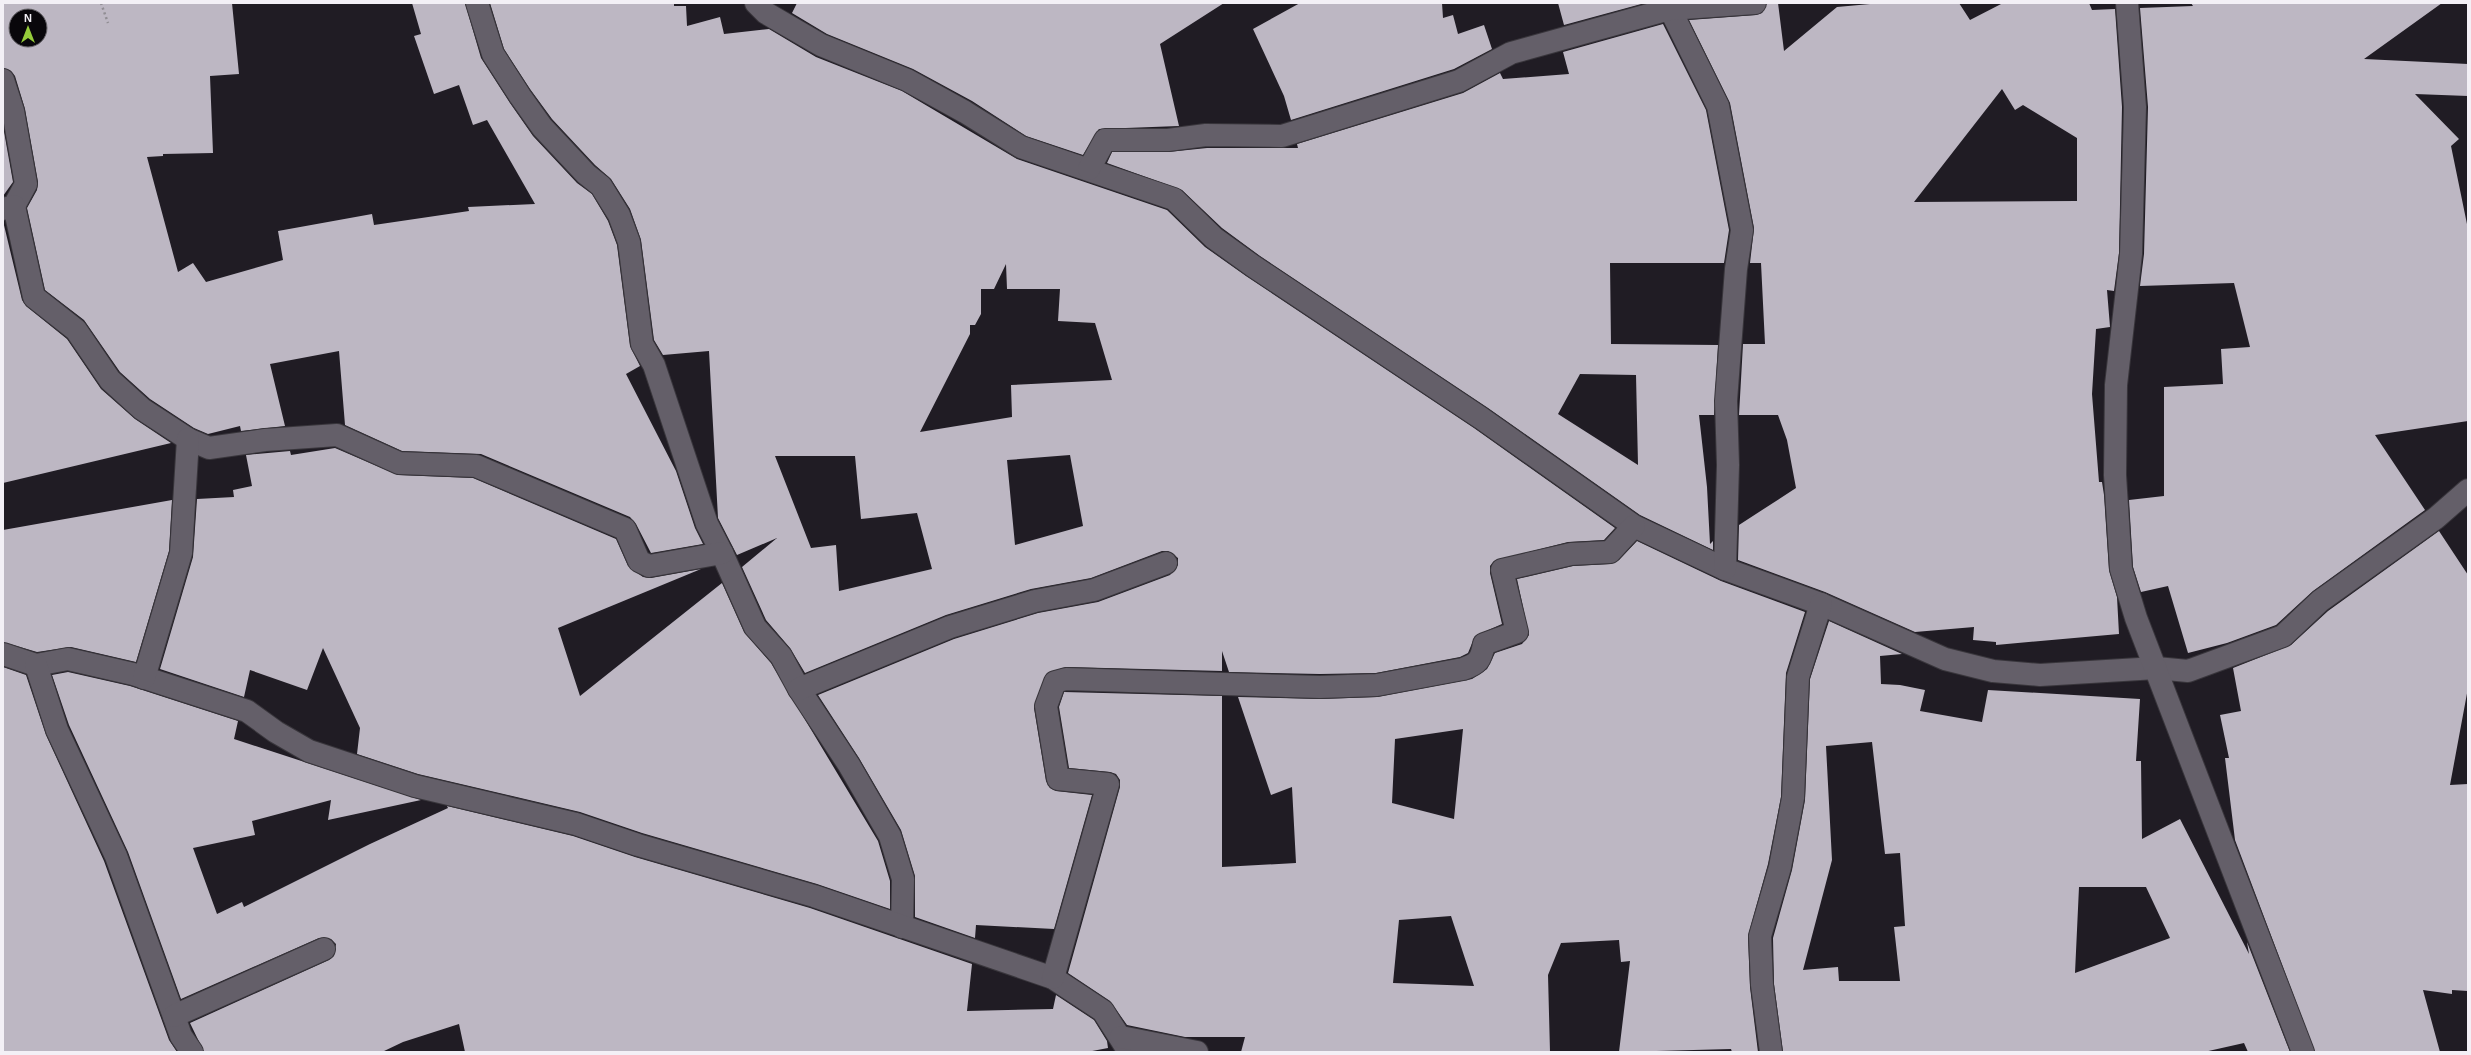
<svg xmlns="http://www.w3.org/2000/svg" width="2471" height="1055" font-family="Arial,sans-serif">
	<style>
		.building { fill: #bdb7c3; fill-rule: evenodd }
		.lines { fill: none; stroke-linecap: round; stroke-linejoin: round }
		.minor-casing { stroke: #39363c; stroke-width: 24 }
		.path { stroke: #908d93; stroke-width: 2.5; stroke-dasharray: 2 3; stroke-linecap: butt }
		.minor { stroke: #645f69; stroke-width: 22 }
	</style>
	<rect width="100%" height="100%" fill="#201c24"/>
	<g class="building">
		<path d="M3,3H232L239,74L210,76L213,153L163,154V156L147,157L178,272L193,263L206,282L283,260L278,231L372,214L374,225L469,211L468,207L535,204L487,120L473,125L459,85L434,94L414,36L421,34L412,3H465L481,58L510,103L533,136L577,183L592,194L608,221L617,245L630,346L640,366L626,374L676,471L695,528L703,544L651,553L636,524L630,517L481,454L402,451L345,425L339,351L270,364L285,426L241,431L240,426L208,434L194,428L150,399L120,372L84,320L45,290L27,208L37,190L38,182L25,109L15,76L11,71L3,68ZM16,16H40V40H16Z"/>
		<path d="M490,3H674V6H686L687,26L720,17L724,34L769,29L816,57L902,91L1017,159L1167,210L1205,247L1246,276L1474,428L1615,528L1604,540L1568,542L1494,561L1490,566V573L1502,624L1475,636L1468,653L1460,657L1376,673L1320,674L1229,672L1222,651V671L1066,667L1047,673L1034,708L1046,781L1050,788L1056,791L1092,795L1054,929L976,925L975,938L915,917V876L901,830L859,758L818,695L954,639L1038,613L1098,602L1170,575L1178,565V558L1168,551H1162L1091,578L1031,589L946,615L805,673L790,648L766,620L742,567L777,538L737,555L718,518L709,351L663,355L654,340L641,240L630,209L611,179L595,165L552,119L530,89L504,49ZM1006,264L1007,289H1060L1058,321L1095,323L1112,380L1011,385L1012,417L920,432L970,334V325H975L981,314V289H994ZM1070,455L1083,526L1015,545L1007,460ZM775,456H855L861,519L917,513L932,569L839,591L836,545L811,548Z"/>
		<path d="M797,3H1224L1160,44L1179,126L1099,129L1083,155L1026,136L972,101L913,69L827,34L792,13Z"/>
		<path d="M1300,3H1442L1443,18L1453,15L1458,34L1484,25L1492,49L1454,69L1291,120L1284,96L1253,29Z"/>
		<path d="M1558,3H1645L1564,25Z"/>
		<path d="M1767,3H1778L1784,51L1837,7L1881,3H1959L1970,20L2003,3H2089L2092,10L2115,9L2122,107L2119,253L2114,291L2107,290L2110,327L2096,329L2092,394L2099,482H2102L2104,495L2109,570L2117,597L2119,634L1996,645V642L1973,640L1974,627L1915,632L1825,592L1738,560L1739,525L1796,488L1787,440L1778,415H1739L1743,344H1765L1761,263H1750L1754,228L1730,103L1689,20L1756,15L1762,13ZM2002,89L2015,110L2023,105L2077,138V201L1914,202Z"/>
		<path d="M2191,3H2442L2364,59L2468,64V96L2415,94L2459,139L2451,146L2468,229V421L2375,435L2425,510L2313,591L2276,625L2227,643L2188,653L2168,586L2141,592L2133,567L2129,500L2164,496V387L2223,384L2221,349L2250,347L2234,283L2140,286L2144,254L2148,107L2140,8L2193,6Z"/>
		<path d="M1663,24L1706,110L1729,230L1724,263H1610L1611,344L1718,345L1714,415H1699L1707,487L1710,544L1713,541V550L1640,515L1488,408L1260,256L1222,228L1182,190L1107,163L1112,152H1168L1207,148H1298L1297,144L1463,93L1500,73L1503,79L1569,74L1563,52ZM1580,374L1636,375L1638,465L1558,414Z"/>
		<path d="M3,126L13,182L3,196Z"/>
		<path d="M3,221L22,300L26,306L67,339L101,389L135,419L171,443L3,483Z"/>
		<path d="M335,448L398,475L473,478L616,539L628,566L643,577L651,578L701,569L558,628L580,696L722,583L744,632L771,663L878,841L890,881V909L817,884L642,833L580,812L418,774L357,754L360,728L323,648L307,690L250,670L244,697L160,669L193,557L197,499L234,497L233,490L252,486L246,455L290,451L291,455Z"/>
		<path d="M172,500L169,551L136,662L71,647L37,652L3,642V530Z"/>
		<path d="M2439,531L2468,575V688L2450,785L2468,784V991L2452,990V994L2423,990L2440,1052H2315L2235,840L2225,758H2229L2220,715L2241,711L2233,668L2291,645L2328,611Z"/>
		<path d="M1637,541L1721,581L1805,612L1786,673L1781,797L1768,864L1748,936L1750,987L1758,1052H1732L1731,1049L1619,1052L1630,961L1621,962L1619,940L1561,943L1548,975L1550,1052H1241L1245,1037H1185L1127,1025L1110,1001L1068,973L1120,787V780L1116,774L1110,772L1069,768L1059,707L1064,692L1222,696V867L1296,863L1292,787L1271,795L1238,697L1320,699L1377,697L1472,679L1487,669L1495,653L1522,644L1529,635L1517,579L1573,566L1611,564L1619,560ZM1463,729L1454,819L1392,803L1395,739ZM1451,916L1474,986L1393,983L1399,920Z"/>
		<path d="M1829,621L1902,654L1880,656L1881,684L1900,685L1925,690L1920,711L1982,722L1988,690L2140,699L2136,761H2141L2142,839L2180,819L2249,954L2247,942L2290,1052H2248L2244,1043L2204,1052H1783L1774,984L1773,938L1792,870L1805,800L1810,679ZM1872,742L1885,854L1900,853L1905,926L1894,927L1900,981H1839L1838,967L1803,970L1832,860L1826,746ZM2079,887H2146L2170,938L2075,973Z"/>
		<path d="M3,667L26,675L46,735L104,861L169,1040L177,1052H3Z"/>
		<path d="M68,672L130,686L238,721L234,739L421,800L328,820L331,800L252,821L255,835L193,848L217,914L242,902L244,907L370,844L448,808L447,806L573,836L635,857L810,908L972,964L967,1011L1053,1009L1056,995L1094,1020L1107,1041L1108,1048L1087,1052H465L459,1024L403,1042L382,1052H204L190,1023L329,960L334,956L336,944L331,939L319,938L181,999L128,852L69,725L52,675Z"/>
	</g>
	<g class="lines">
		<defs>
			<g id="minor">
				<path d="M477,3L493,54L520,96L542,127L586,174L601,186L619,215L629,242L642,344L654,365L707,524L722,553L755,627L781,656L799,689L849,765L890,836L903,879L902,927"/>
				<path d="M756,3L766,13L821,45L907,80L965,112L1021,147L1174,199L1214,238L1253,266L1481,418L1634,526L1725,569L1821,604L1945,659L1993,671L2040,675L2156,668L2188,671L2283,636L2320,601L2436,518L2468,490"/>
				<path d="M2127,3L2135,107L2131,254L2116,385L2115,475L2121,569L2136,618L2199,782L2303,1052"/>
				<path d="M1670,9L1718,106L1742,230L1736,269L1726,401L1728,465L1725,569"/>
				<path d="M3,80L13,111L26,184L14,206L3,209"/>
				<path d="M1089,169L1105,140H1168L1206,135L1282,136L1459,81L1511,53L1529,48L1670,9L1755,3"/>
				<path d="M14,206L34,297L76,330L110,380L142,409L188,439L209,448L265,440L337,435L399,463L476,466L625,529L639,561L649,566L722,553"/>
				<path d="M3,654L36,665L68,659L133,674L247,711L276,732L309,751L415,786L576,824L638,845L814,896L1053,978L1103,1011L1129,1052"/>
				<path d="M36,665L57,730L116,856L181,1036L192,1052"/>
				<path d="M144,678L181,553L188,439"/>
				<path d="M799,689L950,627L1035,601L1094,590L1166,563"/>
				<path d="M1053,978L1108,784L1058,779L1046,706L1055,682L1066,679L1320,687L1377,685L1463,669C1478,664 1481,660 1484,644L1517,632L1502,570L1571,554L1610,552L1634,526"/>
				<path d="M174,1016L324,949"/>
				<path d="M1121,1037L1197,1052"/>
				<path d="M1771,1052L1762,985L1760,936L1780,867L1793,798L1798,677L1821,604"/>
			</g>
		</defs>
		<use href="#minor" class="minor-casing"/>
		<path class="path" d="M101,3L108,23"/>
		<use href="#minor" class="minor"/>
	</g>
	<rect width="2471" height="1055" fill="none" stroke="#f3f0f6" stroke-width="8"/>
	<g transform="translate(28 28)"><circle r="19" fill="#09070b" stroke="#676469"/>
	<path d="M0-3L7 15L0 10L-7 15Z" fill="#95cc3b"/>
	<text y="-6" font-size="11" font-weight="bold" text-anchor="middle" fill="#f3f0f6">N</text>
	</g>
</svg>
